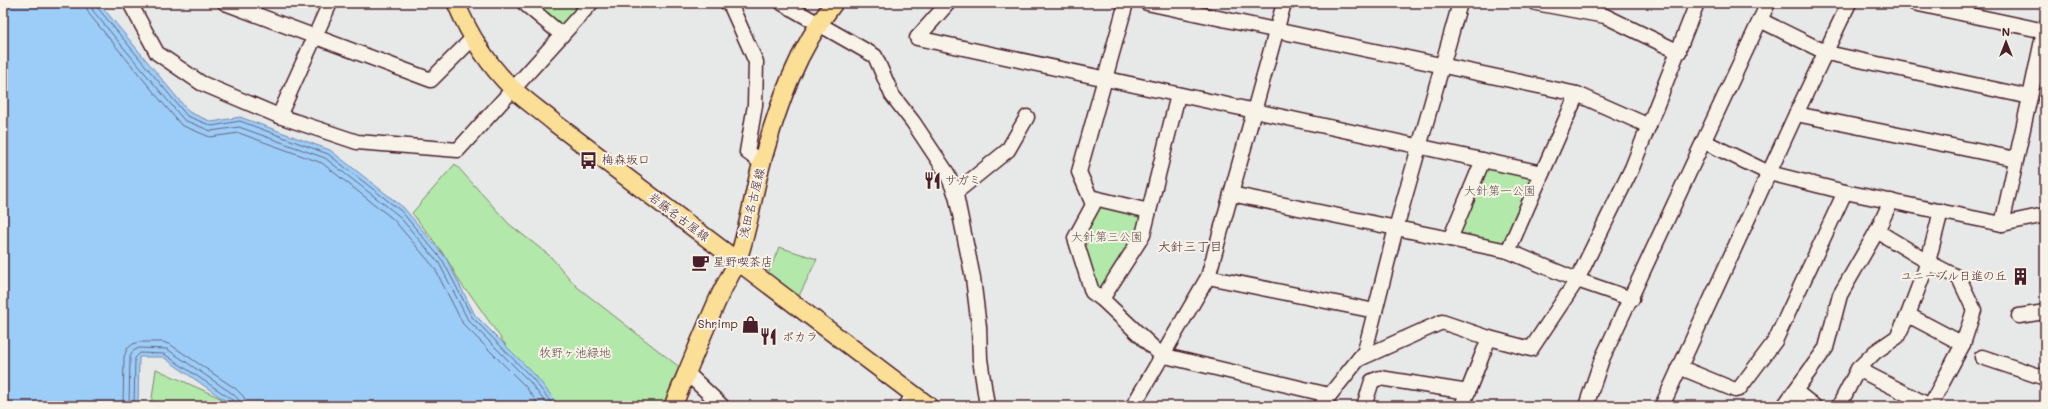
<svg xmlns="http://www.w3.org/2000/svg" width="2048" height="409" font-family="Mali,'Klee One',sans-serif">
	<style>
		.green { fill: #b2e8aa; stroke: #7e846a }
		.water { fill: #9bcdf8; stroke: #7b87a6 }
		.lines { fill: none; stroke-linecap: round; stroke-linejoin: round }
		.shore { stroke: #6a657d; stroke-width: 1 }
		.minor-casing { stroke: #4a1f2b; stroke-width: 17 }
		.major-casing { stroke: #4a1f2b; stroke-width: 20 }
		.minor { stroke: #f7f3e8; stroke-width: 14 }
		.major { stroke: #fbdf96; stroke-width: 17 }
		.labels { text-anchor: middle; stroke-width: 4; stroke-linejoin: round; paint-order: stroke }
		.poi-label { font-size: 12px; fill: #4a1f2b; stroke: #f7f3e8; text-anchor: start }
		.park-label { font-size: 12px; fill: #64514b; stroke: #f7f3e8 }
		.street-label { font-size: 12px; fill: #4a1f2b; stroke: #f7f3e8 }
		.neighbourhood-label { font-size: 13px; fill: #4a1f2b; stroke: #f7f3e8 }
	</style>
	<rect width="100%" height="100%" fill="#e7e8e8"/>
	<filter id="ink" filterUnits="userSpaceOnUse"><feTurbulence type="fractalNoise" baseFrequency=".025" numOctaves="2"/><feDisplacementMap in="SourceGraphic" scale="8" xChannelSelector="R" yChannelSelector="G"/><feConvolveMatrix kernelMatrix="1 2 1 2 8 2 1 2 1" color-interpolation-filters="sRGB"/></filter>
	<g filter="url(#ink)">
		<g class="green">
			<path d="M533,3H582L560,27Z"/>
			<path d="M1485,163L1533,173L1503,243L1457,232Z"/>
			<path d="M455,164L509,224L550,256L576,286L687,373L674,406H548L470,294C462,289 454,270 448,261C437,244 424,229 412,213Z"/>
			<path d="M1100,203L1143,212L1138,231L1102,290L1096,288L1079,238Z"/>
			<path d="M779,247L817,259L798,298L766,279Z"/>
			<path d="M156,369L227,401L233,406H151Z"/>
		</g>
		<path class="water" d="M3,3H99L189,112L212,122L240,117L330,150L404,208L446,258L475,315L536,376L559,406H233L163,357H139L138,406H3Z"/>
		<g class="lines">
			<g class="shore">
				<path d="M85,3L89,14L181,125L210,137L239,133L322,163L393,219L434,267L463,324L525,386L540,406"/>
				<path d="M91,3L93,11L184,120L211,131L239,127L325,158L398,215L439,263L468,320L530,382L548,406"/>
				<path d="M96,3L97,7L187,116L212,126L240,121L328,154L401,211L443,261L472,317L533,379L554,406"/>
				<path d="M123,406L124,357L127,349L133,344L139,342H163L171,345L236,389L244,397L246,406"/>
				<path d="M129,406L130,357L133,351L139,348L167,349L233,394L239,400L240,406"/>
				<path d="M134,406L135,358L140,353L164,354L230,398L234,402L235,406"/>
			</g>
			<defs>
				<g id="minor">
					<path d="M130,3L157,53L201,83L279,116L357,142L458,150L591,3"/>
					<path d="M225,3L431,80L473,38"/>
					<path d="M524,3L562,35"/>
					<path d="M727,3L731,6L756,62L755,105L747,152L762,163"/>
					<path d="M782,3L875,56L892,95L913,122L947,173L956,195L973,278L979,327L980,359L987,406"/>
					<path d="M948,3L917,38L1542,173"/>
					<path d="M1126,3L1079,172L1090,197L1149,211"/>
					<path d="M1147,3L1577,94L1649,126"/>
					<path d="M1536,3L1605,16L1679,52"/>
					<path d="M1914,3L2045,31"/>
					<path d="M1760,20L1827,53L2030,97L2002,224"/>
					<path d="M1178,95L1143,235L1102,299L1161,355L1329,395"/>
					<path d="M2030,97L2045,26"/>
					<path d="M1796,114L2016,159"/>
					<path d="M279,116L330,3"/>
					<path d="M1705,142L1769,173L1845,192L2002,224L2045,215"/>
					<path d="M955,193L1008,150L1027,117"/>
					<path d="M1231,194L1508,251L1577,280L1632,299"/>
					<path d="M1090,197L1093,205L1075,238L1092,292L1102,299"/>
					<path d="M1877,231L1928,262L1959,278L1974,310L1963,344L1930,406"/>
					<path d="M1450,239L1483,160"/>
					<path d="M1508,251L1577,94"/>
					<path d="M1208,277L1375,311"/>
					<path d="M1908,315L1963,344"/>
					<path d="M2019,316L2045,312"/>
					<path d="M1982,357L2045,378"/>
					<path d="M1359,359L1442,322L1489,338L1531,349L1577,280L1632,168L1697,3"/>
					<path d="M1679,367L1735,390L1739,389L1775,341L1845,192"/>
					<path d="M1858,369L1930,406"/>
					<path d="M687,373L722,406"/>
					<path d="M1795,391L1814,406"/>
					<path d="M906,406L914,394"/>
					<path d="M1133,406L1208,277L1284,3"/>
					<path d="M1321,406L1365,351L1396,228L1460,3"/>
					<path d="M1364,406L1372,381L1380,378L1468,392"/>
					<path d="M1462,406L1489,338"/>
					<path d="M1586,406L1602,359L1768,3"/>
					<path d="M1662,406L1796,114L1849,3"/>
					<path d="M1784,406L1826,348L1840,295L1877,231L1891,201"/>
					<path d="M1839,406L1858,369L1875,352L1897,337L1908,315L1928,262L1941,211"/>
				</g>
				<g id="major">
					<path d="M456,3C469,34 488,65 513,89C527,102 542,112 556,124L929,406"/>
					<path d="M673,406C688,370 703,333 719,297C725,284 733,272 738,259C749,227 753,194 762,162C778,105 797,50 834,3"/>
				</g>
			</defs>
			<use href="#minor" class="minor-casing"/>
			<use href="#major" class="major-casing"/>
			<use href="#minor" class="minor"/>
			<use href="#major" class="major"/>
		</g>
	</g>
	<defs>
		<symbol id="bus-bare" viewBox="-9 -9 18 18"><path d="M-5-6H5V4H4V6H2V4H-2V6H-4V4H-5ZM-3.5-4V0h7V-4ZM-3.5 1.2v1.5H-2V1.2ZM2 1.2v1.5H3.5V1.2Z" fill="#4a1f2b" stroke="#f7f3e8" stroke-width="2.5" paint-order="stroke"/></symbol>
		<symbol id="restaurant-bare" viewBox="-9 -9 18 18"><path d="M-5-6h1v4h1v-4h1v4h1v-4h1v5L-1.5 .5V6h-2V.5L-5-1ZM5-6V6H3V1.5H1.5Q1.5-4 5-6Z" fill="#4a1f2b" stroke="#f7f3e8" stroke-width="2.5" paint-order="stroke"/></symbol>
		<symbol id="cafe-bare" viewBox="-9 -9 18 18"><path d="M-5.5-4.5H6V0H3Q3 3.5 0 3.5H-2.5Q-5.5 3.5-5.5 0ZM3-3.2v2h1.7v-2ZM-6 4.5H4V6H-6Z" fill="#4a1f2b" stroke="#f7f3e8" stroke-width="2.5" paint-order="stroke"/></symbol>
		<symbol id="building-bare" viewBox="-9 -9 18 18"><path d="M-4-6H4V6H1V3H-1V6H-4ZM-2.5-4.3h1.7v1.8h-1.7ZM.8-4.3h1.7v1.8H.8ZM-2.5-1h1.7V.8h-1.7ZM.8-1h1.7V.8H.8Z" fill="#4a1f2b" stroke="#f7f3e8" stroke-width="2.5" paint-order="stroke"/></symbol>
		<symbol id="shop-bare" viewBox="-9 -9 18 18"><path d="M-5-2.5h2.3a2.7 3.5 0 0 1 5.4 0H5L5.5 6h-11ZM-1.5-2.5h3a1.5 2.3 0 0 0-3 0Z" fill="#4a1f2b" stroke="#f7f3e8" stroke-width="2.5" paint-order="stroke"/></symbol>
	</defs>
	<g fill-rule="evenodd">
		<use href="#bus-bare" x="576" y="148" width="25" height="25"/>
		<use href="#restaurant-bare" x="920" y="168" width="25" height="25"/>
		<use href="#cafe-bare" x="688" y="250" width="25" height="25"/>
		<use href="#building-bare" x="2008" y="264" width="25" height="25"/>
		<use href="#shop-bare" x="738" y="312" width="25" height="25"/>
		<use href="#restaurant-bare" x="756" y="324" width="25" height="25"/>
	</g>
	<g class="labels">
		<g class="poi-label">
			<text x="602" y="164">梅森坂口</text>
			<text x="945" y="184">サガミ</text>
			<text x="713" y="266">星野喫茶店</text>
			<text x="2007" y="280" text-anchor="end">ユニーブル日進の丘</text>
			<text x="738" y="328" text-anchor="end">Shrimp</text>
			<text x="782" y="341">ポカラ</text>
		</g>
		<g class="park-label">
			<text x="1500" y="195">大針第一公園</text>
			<text x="1107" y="241">大針第三公園</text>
			<text x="575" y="357">牧野ヶ池緑地</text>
		</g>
		<g class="street-label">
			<text transform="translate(752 203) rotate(-76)" y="4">浅田名古屋線</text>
			<text transform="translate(679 217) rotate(37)" y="4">岩藤名古屋線</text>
		</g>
		<g class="neighbourhood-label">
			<text x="1190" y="251">大針三丁目</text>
		</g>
	</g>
	<rect width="2048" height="409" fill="none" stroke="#f7f3e8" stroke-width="16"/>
	<rect x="8" y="8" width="2032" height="393" fill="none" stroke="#4a1f2b" stroke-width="1.5" filter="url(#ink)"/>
	<g transform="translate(2006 42)" stroke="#f7f3e8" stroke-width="3" paint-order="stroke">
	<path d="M0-3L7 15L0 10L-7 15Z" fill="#4a1f2b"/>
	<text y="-6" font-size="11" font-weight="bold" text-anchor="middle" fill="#4a1f2b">N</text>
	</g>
</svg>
